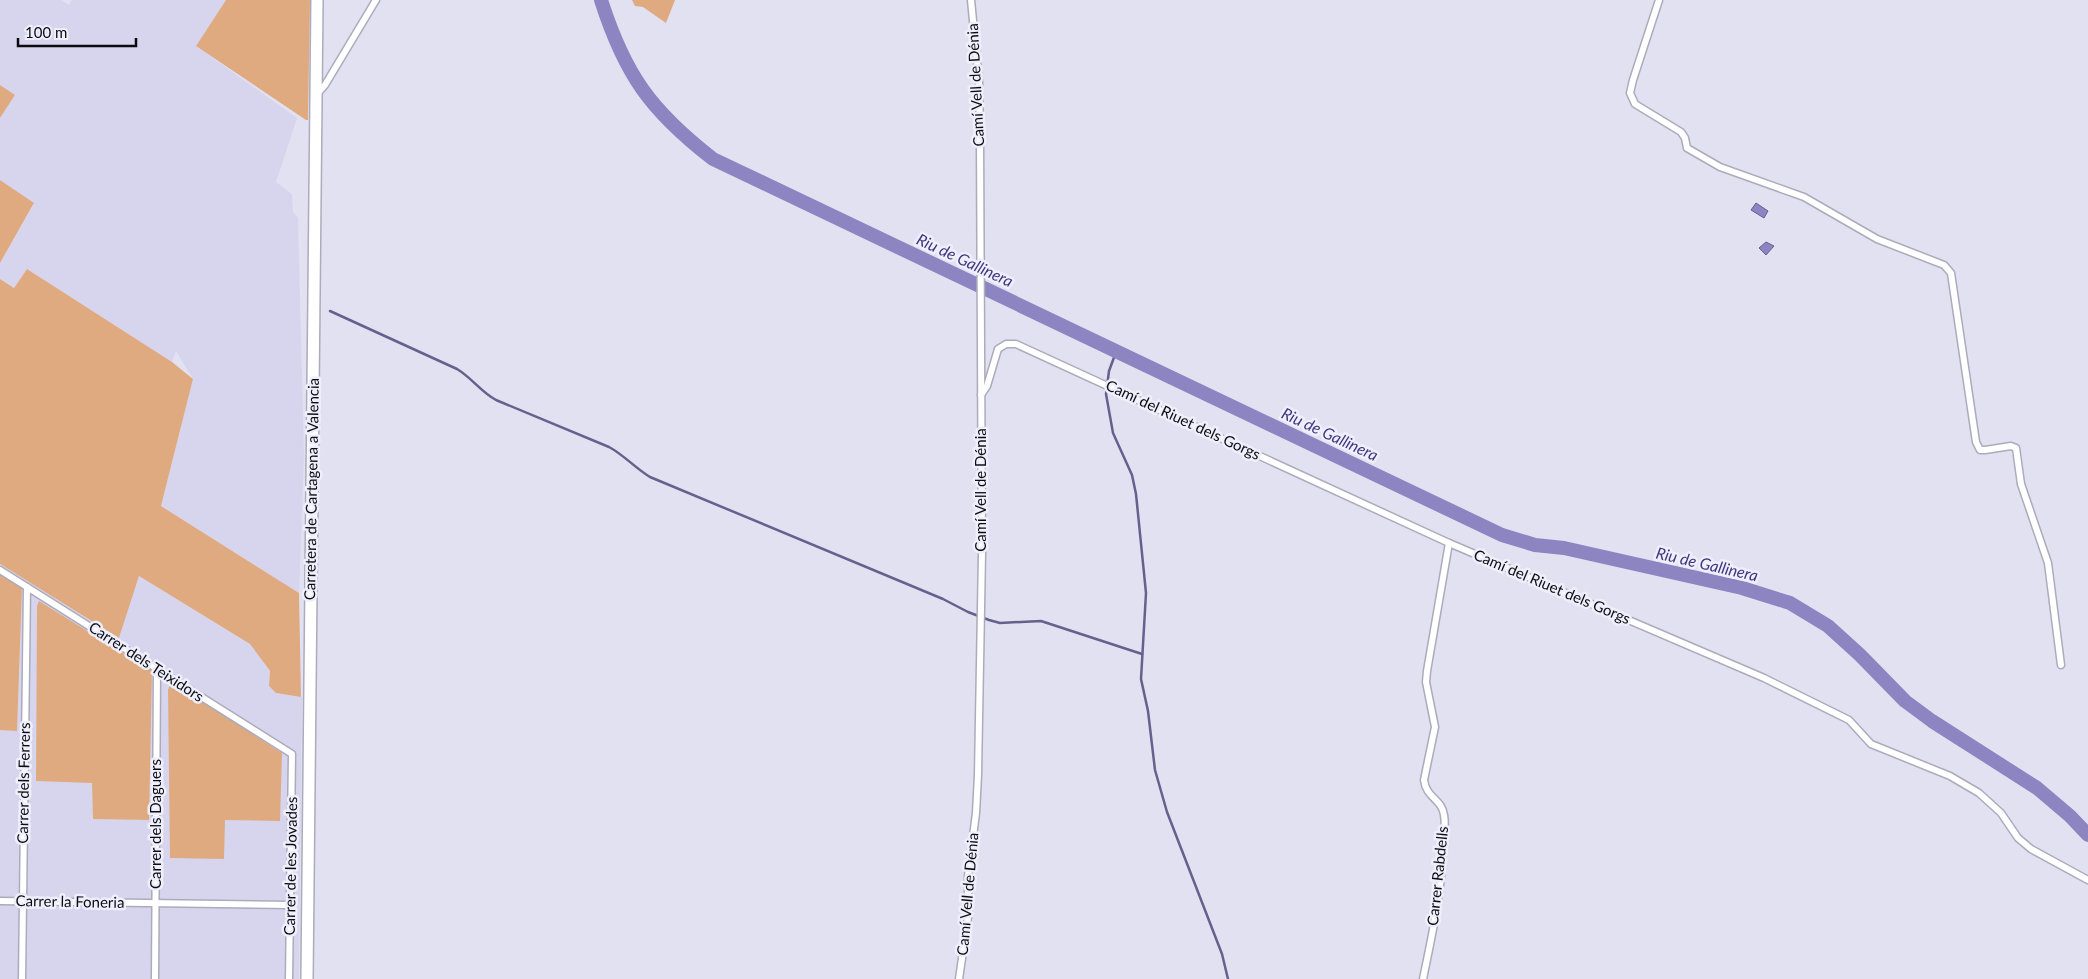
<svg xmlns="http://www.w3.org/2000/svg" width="2088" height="979" font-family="Lato,sans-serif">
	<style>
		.built { fill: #d7d5ed }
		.green { fill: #e0aa80 }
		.water { fill: #8c85c2; stroke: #66608d }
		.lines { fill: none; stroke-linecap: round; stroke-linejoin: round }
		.stream { stroke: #66608d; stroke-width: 2.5 }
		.river { stroke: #8c85c2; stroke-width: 14 }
		.street-casing { stroke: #acabbb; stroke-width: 9 }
		.highway-casing { stroke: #acabbb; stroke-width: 14 }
		.street { stroke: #fff; stroke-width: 6 }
		.highway { stroke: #fff; stroke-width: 11 }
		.labels { text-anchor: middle; stroke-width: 5; stroke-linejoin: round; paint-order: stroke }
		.street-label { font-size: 15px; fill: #0c0b11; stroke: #efeffc }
		.water-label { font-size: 16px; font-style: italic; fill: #42347e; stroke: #efeffc }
	</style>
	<rect width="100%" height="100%" fill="#e2e1f2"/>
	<g class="built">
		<path d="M0,0H61L69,5L72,0H226L196,46L297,118L276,182L292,194L293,212L298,218L304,455L299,593L161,506L193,379L176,351L172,362L27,269L14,288L0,279V263L34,204L0,180V118L15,95L0,85Z"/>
		<path d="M0,564L119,638L139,576L250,644L270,672L269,686L276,693L302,697L299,979H0Z"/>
	</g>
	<g class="green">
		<path d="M226,0H310L308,120H306L196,46Z"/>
		<path d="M632,0H675L666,23L643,7L635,6Z"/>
		<path d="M0,85L15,95L0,118Z"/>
		<path d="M0,180L34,203L0,263Z"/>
		<path d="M27,269L172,362L193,379L161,506L299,593L301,697L276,693L269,686L270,671L250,644L139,576L119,638L0,564V279L14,288Z"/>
		<path d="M0,574L22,587L17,731L0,730Z"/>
		<path d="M39,601L152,671L149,820L93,819L92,783L36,781L37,606Z"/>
		<path d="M171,681L174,684L173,687L180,692L183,689L282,753L280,821L225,820L224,859L170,858L168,690Z"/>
	</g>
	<g class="water">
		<path d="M1756,203L1768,211L1764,218L1751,210Z"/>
		<path d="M1766,242L1774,246L1766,255L1759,248Z"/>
	</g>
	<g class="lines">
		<g class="stream">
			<path d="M330,311L457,369C472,378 481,392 496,400L609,447C624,455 635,468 650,477L943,599L968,612L989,620L1000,623L1041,621L1142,654"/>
			<path d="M1116,352L1109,371L1106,394L1113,433L1132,475L1136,494L1146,593L1141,679L1148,711L1155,770L1167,812L1222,954L1228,979"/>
		</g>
		<path class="river" d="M601,0C625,75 651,111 713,159L1502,535L1535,545L1564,548L1742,588L1790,603L1828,626L1860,655L1905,701L1932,721L2037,788L2070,816L2088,835"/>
		<defs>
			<g id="street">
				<path d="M1659,0L1633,80L1630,93L1635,104L1681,132L1685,138L1687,148L1720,167L1804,197L1877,239L1944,265L1951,273L1976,442L1980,450H1985L2011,446L2016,448L2021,484L2048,563L2061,665"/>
				<path d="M317,94L325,85L376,0"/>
				<path d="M981,395L987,386L998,349L1006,344H1016L1449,543L1764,678L1849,720L1871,744L1950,776L1979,793L2001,813L2018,838L2031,849L2088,880"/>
				<path d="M0,570L292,754L289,979"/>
				<path d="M0,901L290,905"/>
				<path d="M22,979L27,587"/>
				<path d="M155,979L157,670"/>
				<path d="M959,979L968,917V876L976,813L978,775L982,553L980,141L979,82L971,0"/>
				<path d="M1423,979C1432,935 1442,891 1443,846C1444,836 1446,825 1444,815C1442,799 1426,798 1424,780L1435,727L1426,682L1427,671L1449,543"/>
			</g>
			<path id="highway" d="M307,979L317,0"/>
		</defs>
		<use href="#street" class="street-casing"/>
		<use href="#highway" class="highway-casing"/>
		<use href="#street" class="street"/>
		<use href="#highway" class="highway"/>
	</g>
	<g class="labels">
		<g class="street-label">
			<text transform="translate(976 85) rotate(-93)" y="5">Camí Vell de Dénia</text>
			<text transform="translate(1183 420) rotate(25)" y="5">Camí del Riuet dels Gorgs</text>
			<text transform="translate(312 489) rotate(-89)" y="5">Carretera de Cartagena a Valencia</text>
			<text transform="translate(981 490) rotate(-90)" y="5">Camí Vell de Dénia</text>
			<text transform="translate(1552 587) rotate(23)" y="5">Camí del Riuet dels Gorgs</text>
			<text transform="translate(146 662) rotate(33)" y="5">Carrer dels Teixidors</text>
			<text transform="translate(24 783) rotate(-89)" y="5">Carrer dels Ferrers</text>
			<text transform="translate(156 824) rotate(-90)" y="5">Carrer dels Daguers</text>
			<text transform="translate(291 866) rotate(-89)" y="5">Carrer de les Jovades</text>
			<text transform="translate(1438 876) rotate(-84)" y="5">Carrer Rabdells</text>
			<text transform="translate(968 894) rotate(-85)" y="5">Camí Vell de Dénia</text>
			<text transform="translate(70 902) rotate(1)" y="5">Carrer la Foneria</text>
		</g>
		<g class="water-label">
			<text transform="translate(965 260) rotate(25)" y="6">Riu de Gallinera</text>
			<text transform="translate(1330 434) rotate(25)" y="6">Riu de Gallinera</text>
			<text transform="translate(1707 564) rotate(13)" y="6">Riu de Gallinera</text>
		</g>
	</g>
	<path d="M18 38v8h118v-8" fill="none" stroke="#0c0b11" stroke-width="2.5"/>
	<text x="25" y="38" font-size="15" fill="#0c0b11" stroke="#efeffc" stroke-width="4" paint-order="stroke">100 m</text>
</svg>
